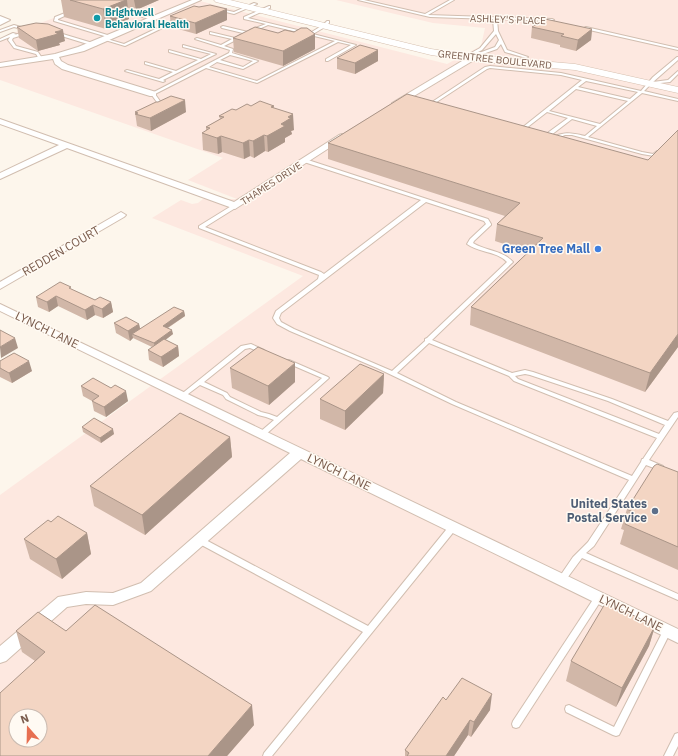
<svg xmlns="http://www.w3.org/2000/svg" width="678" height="756" font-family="'IBM Plex Sans',sans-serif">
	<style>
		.commercial { fill: #fde8e0; fill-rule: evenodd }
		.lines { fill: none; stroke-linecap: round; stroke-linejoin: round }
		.lane-casing { stroke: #d1beb0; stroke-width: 2 }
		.street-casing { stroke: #d1beb0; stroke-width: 2 }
		.secondary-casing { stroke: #d6c0b0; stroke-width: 1 }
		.lane { fill: #fff; fill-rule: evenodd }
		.street { fill: #fff; fill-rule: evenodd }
		.secondary { fill: #fff; fill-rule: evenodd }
		.wall { fill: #d1b7a8 }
		.shaded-wall { fill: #aa9588 }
		.building { fill: #f3d5c3; stroke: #aa9588; fill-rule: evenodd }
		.culture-dot { fill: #0f9aa8; stroke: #fffaf3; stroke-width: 1.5 }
		.shop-dot { fill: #3f7fe0; stroke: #fffaf3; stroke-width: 1.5 }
		.service-dot { fill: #5c6f8a; stroke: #fffaf3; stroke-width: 1.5 }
		.labels { text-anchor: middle; stroke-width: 3; stroke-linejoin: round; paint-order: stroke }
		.far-culture-label { font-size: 10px; font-weight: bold; fill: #0d838f; stroke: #fffaf3; text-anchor: start }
		.far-street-label { font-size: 10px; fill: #7a5c4d; stroke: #fffaf3 }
		.shop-label { font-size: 12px; font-weight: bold; fill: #366cbe; stroke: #fffaf3; text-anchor: end }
		.street-label { font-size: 12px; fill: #7a5c4d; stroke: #fffaf3 }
		.service-label { font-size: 12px; font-weight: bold; fill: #4e5e75; stroke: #fffaf3; text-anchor: end }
	</style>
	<rect width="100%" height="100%" fill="#fdf6ec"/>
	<path class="commercial" d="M102,0H196L447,64L481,46L485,28L433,23L336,0H678V756H0V495L303,276L152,218L181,200L192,204L198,203L203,199H237L188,180L223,158L0,80V38ZM16,716H40V740H16Z"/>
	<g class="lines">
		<defs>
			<g id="lane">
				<path d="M358,0H364L425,14L450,0H454L428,15L552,19L554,20L552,21L497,19L498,31L507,50L528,57L526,58L505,52L501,44L497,49L480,55L478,54L479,53L495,47L499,40L496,34L482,50L474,54L471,53L480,48L494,31L493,19L430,17Z"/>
				<path d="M254,3L257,4L234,14L218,10L220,9L234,12Z"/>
				<path d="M269,6H270V8L248,18L310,33L323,25L327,21H329V23L325,27L313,34L356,45L328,61H326V59L351,45L338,42L257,83L206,68L155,94L162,104L159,105L151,94L152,93L229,53L230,50L195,39L197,38L221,45L232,39L210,34V32L235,38L240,35H242V37L224,46L233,49L232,53L258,61L243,69L217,62L209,67L257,81L335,41L268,25L252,32H250V30L266,24L244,19V17ZM230,55L253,61L243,67L220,60Z"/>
				<path d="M122,9L154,18L155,19L153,20L121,11V9Z"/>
				<path d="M70,11L73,12L58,19V20L114,37L111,38L54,21L55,17Z"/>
				<path d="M176,19L179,20L125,46L105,40L107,39L124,44Z"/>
				<path d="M14,25L28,29L26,30L14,27L0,32V30Z"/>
				<path d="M223,26L248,32L249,33L247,34L222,28L221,27Z"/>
				<path d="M586,27L678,48V50L585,29L584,28Z"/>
				<path d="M25,32L27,33L26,34L13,38L12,40L16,46L38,52L42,58L41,59H39L36,54L14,48L8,40L10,37L0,41V39L13,33L16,34L14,35Z"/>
				<path d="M56,32L96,44L97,45L94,46L55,34V32Z"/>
				<path d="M183,45L216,54L163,80L165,81L163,82L125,71L127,70L159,79L173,72L145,64V62L176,71L198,60L169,52V50L201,59L211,54L183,47Z"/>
				<path d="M677,57H678V60L653,82L668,80L678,71V74L670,82L651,84L644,91L678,99V101L642,93L588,137L642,152L653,154L657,151H661V153L654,156L642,154L572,135H565L553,140H549V138C565,132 568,132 585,136L597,126L572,119L546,139H542V137L568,118L547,112L520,133H518V131L582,80L561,75L490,68L487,69L429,107L426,106L485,67L490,66L561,73L641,91L653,77ZM586,81L638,92L630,99L578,87ZM576,89L628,101L600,124L549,111Z"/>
				<path d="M304,160H308L488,219L491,224V225L474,241L473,243C486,251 502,250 513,262L432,340L512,373L525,370L533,372L612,399L668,421L674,413L678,412V417L649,460L663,466L664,468L663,470H659L646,465L594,546L586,553L678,594V600L582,558L565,581L562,582L559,581L558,579L573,557L588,542L629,480L452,404L377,368L290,331L277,324L273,318L276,311L318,279L319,275L199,228V226L233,205H237V207L205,227L321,272L324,274L421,200L304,162ZM426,202L484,221L486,224L470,239L467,244C479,253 497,251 507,262L427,338L425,339V341L392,371L294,329L281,322L279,318L281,313ZM429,343L509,376L514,381L657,438L643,459H642L641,462L632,476L456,402L397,373ZM525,374L530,375L608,401L665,425L659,434L518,379L515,376Z"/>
				<path d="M251,344L264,350L265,351L262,353L250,348L245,349L204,382L227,393L230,397L261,412L269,414L277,417L322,378L285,362L284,361L285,360H289L328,377L329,378L264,436H260L259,434L260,432L274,420L266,417L258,415L226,399L223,395L200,385L184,397H180L179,396L241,346Z"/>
				<path d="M453,524L456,525L457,527L456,529L272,756H263L264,753L363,632L196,542L195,540L196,538L199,537L202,538L368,626L450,525Z"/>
				<path d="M599,594L602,595L603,597L602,599L519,727L516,728L513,727L512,724L513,721L596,595Z"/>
				<path d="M667,628L670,629L671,631L619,735L616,736L613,735L566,712L565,709L566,706L569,705L614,727L664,629Z"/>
				<path d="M678,733V746L673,756H664L675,734Z"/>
			</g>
			<g id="street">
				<path d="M192,0H201L84,51L59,57L61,61L68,65L156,92V96H150L62,69L55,64L53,59L0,67V63L55,54L78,47Z"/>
				<path d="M0,16L10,20L0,25Z"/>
				<path d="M477,52H480L484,54L399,105H393L392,103Z"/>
				<path d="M0,119L234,202L339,135L342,134L346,137L235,209L67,148L0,179V173L59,145L0,124Z"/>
				<path d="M121,212L126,215L124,217L0,289V282Z"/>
				<path d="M0,304L678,629V643L301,459L151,591L113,605L86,604L67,607L6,661L0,663V646L58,597L86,592L113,593L141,583L290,453L0,311Z"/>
			</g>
			<path id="secondary" d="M214,0H230L431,49L472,55L575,64L678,87V93L575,70L472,61L431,55L216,2Z"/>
		</defs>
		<use href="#lane" class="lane-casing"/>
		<use href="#street" class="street-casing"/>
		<use href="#secondary" class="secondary-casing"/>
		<use href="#lane" class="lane"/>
		<use href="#street" class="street"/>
		<use href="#secondary" class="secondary"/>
	</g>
	<g class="wall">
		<path d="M61,0H159L136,10L128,8L129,19L106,29L64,17Z"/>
		<path d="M170,16L227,20L196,34L171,27Z"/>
		<path d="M17,27L65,41L59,43L60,45L38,51L19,38Z"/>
		<path d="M532,27L592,29L591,40L576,51L560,47V45L531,38Z"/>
		<path d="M294,32L315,34V49L283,66L234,52L233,38Z"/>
		<path d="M337,58L378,61L355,74L337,69Z"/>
		<path d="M407,94L678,347L645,392L470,325L471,307L528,252L495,241L497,224L505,216L328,159V143Z"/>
		<path d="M251,106H274V108L294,130L291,131L292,134L285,138V142L268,152L265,151L254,158L250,156L244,159L222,152L218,154L203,150L202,133L206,131V127L220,119L219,116Z"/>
		<path d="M135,112H186L151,131L137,126Z"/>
		<path d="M71,289L95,300L111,302L113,312L103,318L95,315L87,320L58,306L49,312L38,307L36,297Z"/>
		<path d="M184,311L185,316L168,328L173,334L165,340L178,346L179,356L163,367L149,360L148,350L152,347L133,338L130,341L116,333L114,323L139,324L140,329Z"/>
		<path d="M0,361L32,371L12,383L0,377Z"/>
		<path d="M230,368L295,382L269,405L232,388Z"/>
		<path d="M384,374L383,393L345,430L320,419V399Z"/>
		<path d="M81,386L128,401L106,417L94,411L92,401L83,396Z"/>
		<path d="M82,427L114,434L101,443L83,432Z"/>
		<path d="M230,437L232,457L145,535L94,506L90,486Z"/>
		<path d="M678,472V570L620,544L624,530L621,529L627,509Z"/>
		<path d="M87,533L91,554L62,579L30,559L24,539Z"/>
		<path d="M655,626L649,646L616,707L566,681L571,661Z"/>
		<path d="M16,631H66L254,725L227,756H0L35,661L22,652Z"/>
		<path d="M446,700L490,710L471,737L468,735L454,756H405V750Z"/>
	</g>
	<g class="shaded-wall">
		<path d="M118,0H127L129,19L106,29L103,9Z"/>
		<path d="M134,0H159L136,10Z"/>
		<path d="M227,9V20L196,34L195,23Z"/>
		<path d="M592,29L591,40L576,51L578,40Z"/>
		<path d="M63,30L65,41L59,43L60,45L38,51L36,40L55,32Z"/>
		<path d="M315,34V49L283,66V51Z"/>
		<path d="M378,50V61L355,74V63Z"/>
		<path d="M185,100L186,112L151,131L150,118Z"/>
		<path d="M293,114L294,130L291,131L292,134L285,138V142L268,152L267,136L281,124L288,117Z"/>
		<path d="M264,135L265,151L254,158L253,141Z"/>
		<path d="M221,136L222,152L218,154L217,138Z"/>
		<path d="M249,140L250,156L244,159L243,143Z"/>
		<path d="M56,296L58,306L49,312L47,302Z"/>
		<path d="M111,302L113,312L103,318L102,309Z"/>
		<path d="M93,305L95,315L87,320L85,310Z"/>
		<path d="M184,311L185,316L164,330L163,326Z"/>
		<path d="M139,324L141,333L132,334L133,338L130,341L128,331Z"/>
		<path d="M172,330L173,334L155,348L154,343Z"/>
		<path d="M678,334V347L645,392L650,373Z"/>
		<path d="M15,338L18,348L1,358L0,347Z"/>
		<path d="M178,346L179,356L163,367L161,357Z"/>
		<path d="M29,361L32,371L12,383L9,373Z"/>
		<path d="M295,363V382L269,405L268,386Z"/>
		<path d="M384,374L383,393L345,430V411Z"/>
		<path d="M126,391L128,401L106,417L104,407Z"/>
		<path d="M113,429L114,434L101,443L100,438Z"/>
		<path d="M230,437L232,457L145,535L142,515Z"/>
		<path d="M87,533L91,554L62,579L56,559Z"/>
		<path d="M655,626L649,646L616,707L622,688Z"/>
		<path d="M492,694L490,710L471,737L474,722Z"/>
		<path d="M252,705L254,725L227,756H208Z"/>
		<path d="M470,720L468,735L454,756H446Z"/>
	</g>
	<g class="building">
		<path d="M70,0H126L103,9Z"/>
		<path d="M210,5L227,9L195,23L170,16L194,6L199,7Z"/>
		<path d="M545,19L592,29L578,40L561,36L564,34L532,27Z"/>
		<path d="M36,23L48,24L63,30L55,32L58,34L36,40L17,27Z"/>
		<path d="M255,27L278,33L285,30L294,32L301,28H307L315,34L283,51L233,38Z"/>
		<path d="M360,45L378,50L355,63L337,58Z"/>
		<path d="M407,94L648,160L678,130V334L650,373L471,307L543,238L497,224L520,203L328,143Z"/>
		<path d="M171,96L185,100L150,118L135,114L138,113L135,112L156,102H158Z"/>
		<path d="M260,101L274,106L271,107L293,114L288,117L291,118L281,124L285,126L267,136L264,135L253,141L249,140L243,143L221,136L217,138L202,133L210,128L206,127L224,117L219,116L232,109L236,110L247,104L251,106Z"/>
		<path d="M60,282L71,287L69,288L95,300L100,297L111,302L102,309L93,305L85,310L56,296L47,302L36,297Z"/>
		<path d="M174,307L184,311L163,326L172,330L154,343L132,334Z"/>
		<path d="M126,317L139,324L128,331L114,323Z"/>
		<path d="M0,330L15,338L0,347Z"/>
		<path d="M164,339L178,346L161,357L148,350Z"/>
		<path d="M258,347L295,363L268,386L230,368Z"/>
		<path d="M14,353L29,361L9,373L0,368V361Z"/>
		<path d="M360,364L384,374L345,411L320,399Z"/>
		<path d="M93,378L111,388L115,385L126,391L104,407L92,401L99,396L81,386Z"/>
		<path d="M180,413L230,437L142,515L90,486Z"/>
		<path d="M94,418L113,429L100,438L82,427Z"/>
		<path d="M657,464L678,472V547L625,524L633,512L627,509L654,466Z"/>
		<path d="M58,516L87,533L56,559L24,539L48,520L51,522Z"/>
		<path d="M606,602L655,626L622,688L571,661Z"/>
		<path d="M95,605L252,705L208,756H0V693L45,652L16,631L38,612L66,631ZM16,716H40V740H16Z"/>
		<path d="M462,678L492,694L474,722L470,720L446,756H407L409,753L405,750L443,697L446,700Z"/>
	</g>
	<circle class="culture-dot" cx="97" cy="18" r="4"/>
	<circle class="shop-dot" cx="598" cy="249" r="4"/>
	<circle class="service-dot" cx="655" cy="511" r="4"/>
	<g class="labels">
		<g class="far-culture-label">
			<text x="105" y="16">Brightwell<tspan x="105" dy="12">Behavioral Health</tspan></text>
		</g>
		<g class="far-street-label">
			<text transform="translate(508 19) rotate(2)" y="4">ASHLEY'S PLACE</text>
			<text transform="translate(495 59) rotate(6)" y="4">GREENTREE BOULEVARD</text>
			<text transform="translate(271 183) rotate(-33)" y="4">THAMES DRIVE</text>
		</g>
		<g class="shop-label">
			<text x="590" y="253">Green Tree Mall</text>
		</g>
		<g class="street-label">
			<text transform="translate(61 251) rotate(-30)" y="4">REDDEN COURT</text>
			<text transform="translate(47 330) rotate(26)" y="4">LYNCH LANE</text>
			<text transform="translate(339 472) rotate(26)" y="4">LYNCH LANE</text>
			<text transform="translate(631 613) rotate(26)" y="4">LYNCH LANE</text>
		</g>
		<g class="service-label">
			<text x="647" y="508">United States<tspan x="647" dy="14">Postal Service</tspan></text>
		</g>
	</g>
	<g transform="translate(28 728) rotate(340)"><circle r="19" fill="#fffaf3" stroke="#cabbb1"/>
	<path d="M0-3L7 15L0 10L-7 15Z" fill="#e76f51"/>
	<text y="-6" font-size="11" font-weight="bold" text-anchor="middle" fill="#7a5c4d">N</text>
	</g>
</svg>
